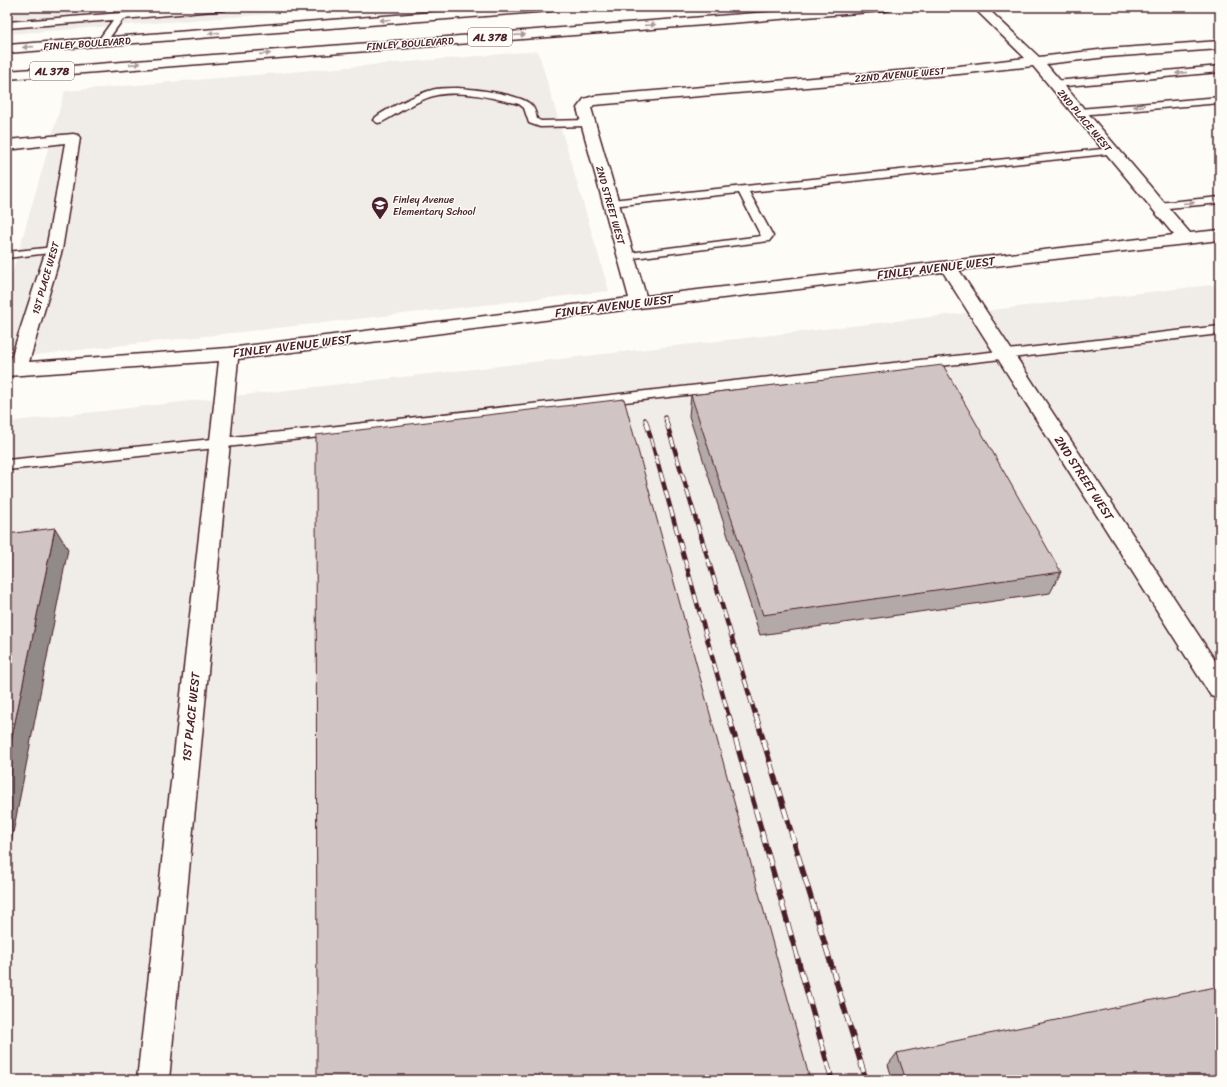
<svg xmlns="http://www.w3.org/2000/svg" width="1227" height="1087" font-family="Sriracha,sans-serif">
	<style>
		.built { fill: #f0ece8 }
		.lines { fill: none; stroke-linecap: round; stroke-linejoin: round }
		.lane-casing { stroke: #4a1f2b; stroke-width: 3 }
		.street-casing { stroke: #4a1f2b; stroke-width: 3 }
		.primary-casing { stroke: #4a1f2b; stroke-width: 3 }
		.lane { fill: #fdfcf7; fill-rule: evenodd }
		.street { fill: #fdfcf7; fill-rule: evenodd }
		.primary { fill: #fdfcf7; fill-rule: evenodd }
		.rail-far2-casing { stroke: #4a1f2b; stroke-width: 3.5 }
		.rail-far1-casing { stroke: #4a1f2b; stroke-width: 4.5 }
		.rail-casing { stroke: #4a1f2b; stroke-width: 5.5 }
		.rail-far2 { stroke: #fdfcf7; stroke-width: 2.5; stroke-dasharray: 8; stroke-linecap: butt }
		.rail-far1 { stroke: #fdfcf7; stroke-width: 3; stroke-dasharray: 9; stroke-linecap: butt }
		.rail { stroke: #fdfcf7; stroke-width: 4; stroke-dasharray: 12; stroke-linecap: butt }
		.wall { fill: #b3a9a9; stroke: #4a1f2b }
		.shaded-wall { fill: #928a89; stroke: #4a1f2b }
		.building { fill: #d0c5c4; stroke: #4a1f2b }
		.oneway { fill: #ac999b }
		.labels { text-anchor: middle; stroke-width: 3; stroke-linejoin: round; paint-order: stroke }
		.far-street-label { font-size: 10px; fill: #4a1f2b; stroke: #fdfcf7 }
		.far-poi-label { font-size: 10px; fill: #4a1f2b; stroke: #fdfcf7; text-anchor: start }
		.shield { fill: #fdfcf7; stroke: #806168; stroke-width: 1 }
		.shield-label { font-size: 11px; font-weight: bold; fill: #4a1f2b }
		.street-label { font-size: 12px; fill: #4a1f2b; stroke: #fdfcf7 }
	</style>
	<rect width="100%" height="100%" fill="#fdfcf7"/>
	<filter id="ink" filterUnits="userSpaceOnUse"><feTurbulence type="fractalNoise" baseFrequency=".025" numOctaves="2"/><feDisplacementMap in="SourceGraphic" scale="8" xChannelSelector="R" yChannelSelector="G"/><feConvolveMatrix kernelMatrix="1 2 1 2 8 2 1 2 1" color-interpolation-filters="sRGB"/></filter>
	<g filter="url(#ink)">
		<g class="built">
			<path d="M7,7H365L7,34Z"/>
			<path d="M538,51L609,291L7,358V291L65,91Z"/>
			<path d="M1220,284V1080H7V422Z"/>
		</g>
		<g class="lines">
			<defs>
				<g id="lane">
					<path d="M198,7H229L225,10L123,19L105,44L102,45L97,42L113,20L7,28V22Z"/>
					<path d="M1220,66V72L1055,87L1050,84L1055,81Z"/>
					<path d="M458,88C473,89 522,94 531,105C535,108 536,115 537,119L541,121L588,120L593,123L588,126L540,127L529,123L524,108L519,104C493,98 463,90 437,95C418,99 399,113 382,122L378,123L373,120C380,111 424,91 436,89C443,88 450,88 458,88Z"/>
					<path d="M1220,97V103L1079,115L1074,112L1079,109Z"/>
					<path d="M1112,148L1117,151L1116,153L749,192L773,236L769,241L626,259L622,258L620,256L622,254L761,236L739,193L611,206L606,203L611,200Z"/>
					<path d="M1220,197V203L1158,209L1152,206L1158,203Z"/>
					<path d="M54,247L58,248L60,250L58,252L7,258V252Z"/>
					<path d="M1220,326V334L311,438L7,470V460L311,429Z"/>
				</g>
				<path id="street" d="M973,7H986L1039,57L1107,49L1220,41V49L1107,57L1046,64L1190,233L1220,230V240L959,270L1220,668V699L1211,696L943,272L639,308L238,359L169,1080H137L219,361L7,376V364H9L46,250L65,143L7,150V140L73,134L78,135L80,138L62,250L29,362L229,348L629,298L577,108L584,99L594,96L959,66L1025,58ZM1033,66L1174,235L646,296L591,108L594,105L959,74Z"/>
				<g id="primary">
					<path d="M500,7H556L555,10L550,11L7,53V45Z"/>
					<path d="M834,7H890L889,10L884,11L7,79V71Z"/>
				</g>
			</defs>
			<use href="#lane" class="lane-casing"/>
			<use href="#street" class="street-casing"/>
			<use href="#primary" class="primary-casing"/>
			<use href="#lane" class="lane"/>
			<use href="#street" class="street"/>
			<use href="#primary" class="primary"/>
			<defs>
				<g id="rail-far2">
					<path d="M665,417L667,422"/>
					<path d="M645,419L646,422"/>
				</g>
				<g id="rail-far1">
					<path d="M646,421L729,717"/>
					<path d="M666,421L756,717"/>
				</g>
				<g id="rail">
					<path d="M729,716L832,1080"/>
					<path d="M756,716L866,1080"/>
				</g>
			</defs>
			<use href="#rail-far2" class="rail-far2-casing"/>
			<use href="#rail-far1" class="rail-far1-casing"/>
			<use href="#rail" class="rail-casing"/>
			<use href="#rail-far2" class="rail-far2"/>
			<use href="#rail-far1" class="rail-far1"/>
			<use href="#rail" class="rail"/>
		</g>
		<g class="wall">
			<path d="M691,395L1061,572L1050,593L760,635L689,416Z"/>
			<path d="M897,1053L1220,1080H893L888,1065Z"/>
		</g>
		<path class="shaded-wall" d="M55,528L68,549L7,864V761Z"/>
		<g class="building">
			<path d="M943,365L1061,572L763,615L691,395Z"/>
			<path d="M624,399L810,1080H317L316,435Z"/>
			<path d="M55,528L7,761V534Z"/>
			<path d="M1220,986V1080H906L897,1053Z"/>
		</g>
		<defs><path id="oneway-solid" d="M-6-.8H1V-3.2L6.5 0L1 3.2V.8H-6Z"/></defs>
		<g class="oneway">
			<use href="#oneway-solid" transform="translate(385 20) rotate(176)"/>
			<use href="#oneway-solid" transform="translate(650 25) rotate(-4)"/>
			<use href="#oneway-solid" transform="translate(214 33) rotate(176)"/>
			<use href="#oneway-solid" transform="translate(520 35) rotate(-4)"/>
			<use href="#oneway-solid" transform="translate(28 47) rotate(176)"/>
			<use href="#oneway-solid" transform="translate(265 54) rotate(-4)"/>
			<use href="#oneway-solid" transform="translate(135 64) rotate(-4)"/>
			<use href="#oneway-solid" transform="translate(1181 73) rotate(175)"/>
			<use href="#oneway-solid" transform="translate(1139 106) rotate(174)"/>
			<use href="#oneway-solid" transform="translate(1189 203) rotate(-5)"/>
		</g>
	</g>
	<defs>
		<symbol id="school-pin" viewBox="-11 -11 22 30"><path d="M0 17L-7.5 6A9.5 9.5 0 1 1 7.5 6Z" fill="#4a1f2b" stroke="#fdfcf7"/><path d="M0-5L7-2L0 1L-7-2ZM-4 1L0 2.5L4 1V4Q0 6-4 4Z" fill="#fff"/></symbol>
	</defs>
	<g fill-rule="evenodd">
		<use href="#school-pin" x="370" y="195" width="20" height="27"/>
	</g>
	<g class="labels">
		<g class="far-street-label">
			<text transform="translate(87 43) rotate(-4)" y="4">FINLEY BOULEVARD</text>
			<text transform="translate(410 43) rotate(-4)" y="4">FINLEY BOULEVARD</text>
			<text transform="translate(900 74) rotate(-5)" y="4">22ND AVENUE WEST</text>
			<text transform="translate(1085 120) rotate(50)" y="4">2ND PLACE WEST</text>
			<text transform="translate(611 205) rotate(74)" y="4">2ND STREET WEST</text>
			<text transform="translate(45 278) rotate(-74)" y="4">1ST PLACE WEST</text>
		</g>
		<g class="far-poi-label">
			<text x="393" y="203">Finley Avenue<tspan x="393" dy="12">Elementary School</tspan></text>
		</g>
		<g class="shield">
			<rect x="468" y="28" width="44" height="18" rx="3"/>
			<rect x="30" y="62" width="44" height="18" rx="3"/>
		</g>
		<g class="shield-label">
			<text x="490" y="41">AL 378</text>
			<text x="52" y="75">AL 378</text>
		</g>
		<g class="street-label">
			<text transform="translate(936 268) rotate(-7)" y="4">FINLEY AVENUE WEST</text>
			<text transform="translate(614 306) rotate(-7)" y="4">FINLEY AVENUE WEST</text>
			<text transform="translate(292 346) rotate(-7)" y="4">FINLEY AVENUE WEST</text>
			<text transform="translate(1084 478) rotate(57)" y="4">2ND STREET WEST</text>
			<text transform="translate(191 717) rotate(-84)" y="4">1ST PLACE WEST</text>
		</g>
	</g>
	<rect width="1227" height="1087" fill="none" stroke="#fdfcf7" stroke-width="24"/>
	<rect x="12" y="12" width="1203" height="1063" fill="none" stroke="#4a1f2b" stroke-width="1.5" filter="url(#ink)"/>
</svg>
